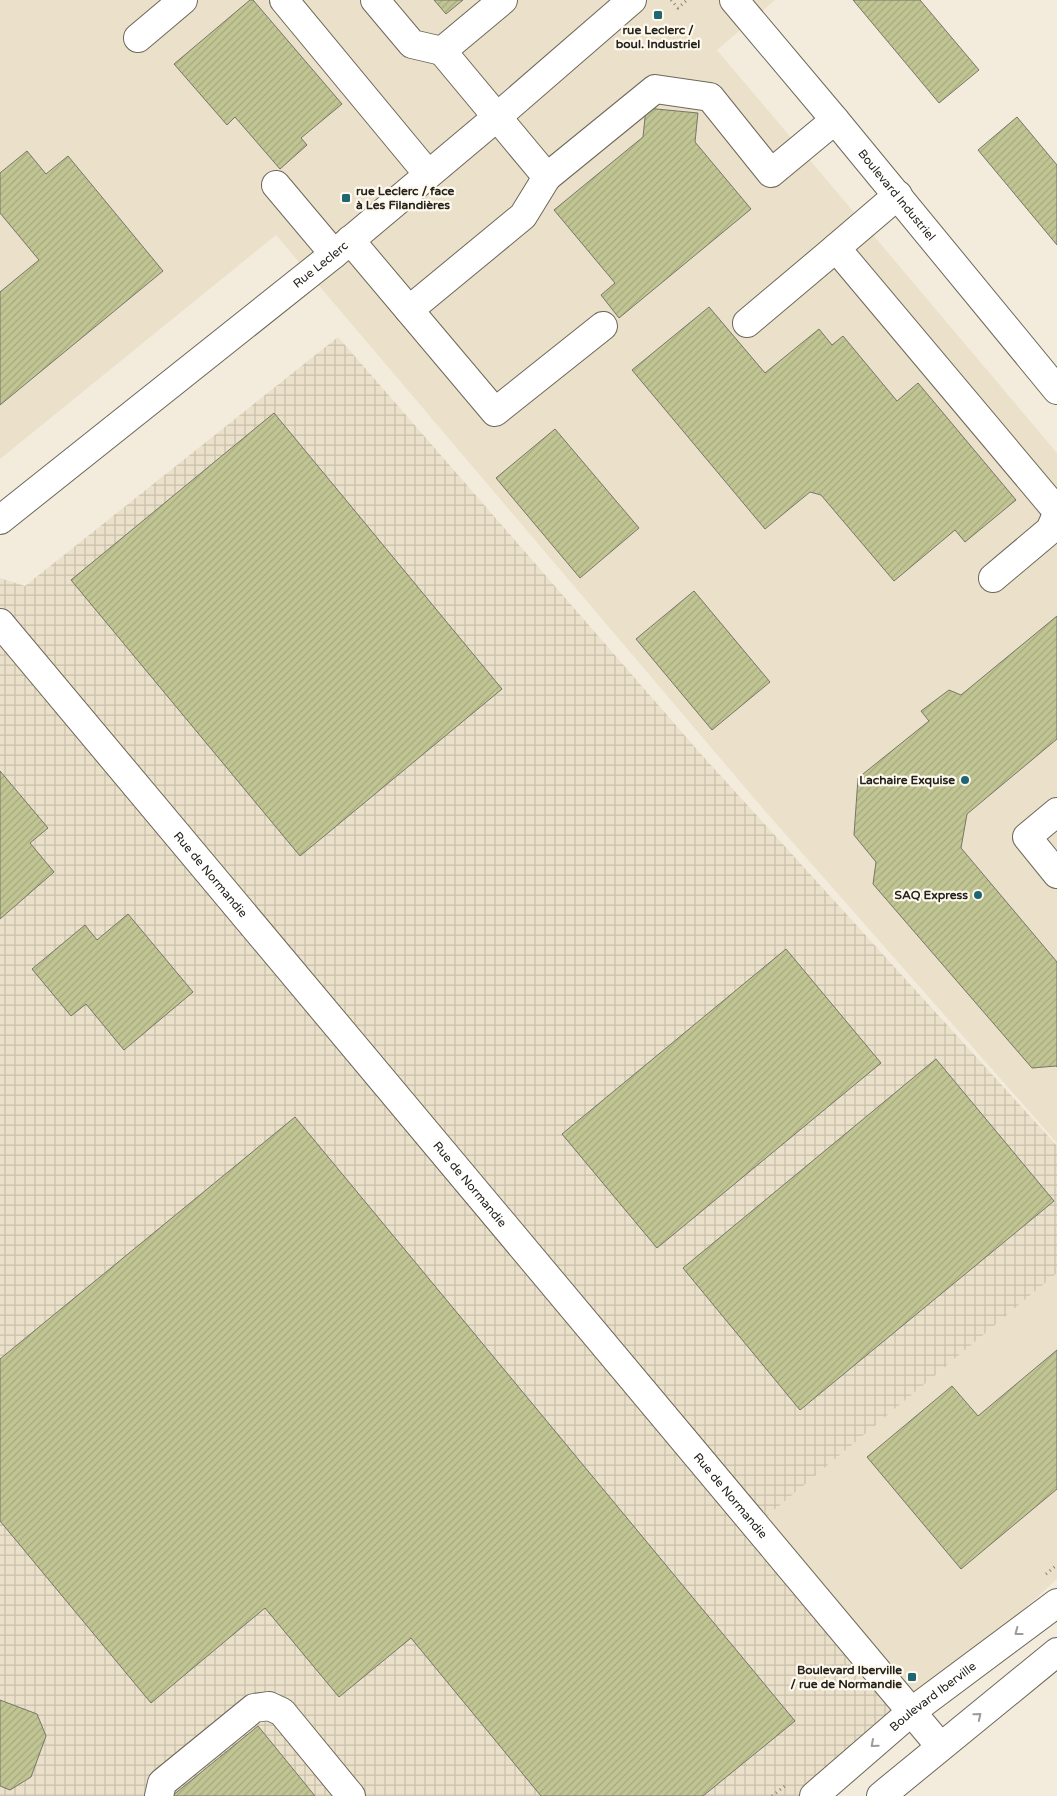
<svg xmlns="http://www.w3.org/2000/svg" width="1057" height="1796" font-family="'Varela Round',sans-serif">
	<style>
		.built { fill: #ebe0ca }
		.industrial { fill: url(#industrial-grid) }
		.building { fill: url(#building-hatch); stroke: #767768 }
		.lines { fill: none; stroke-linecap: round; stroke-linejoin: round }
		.minor-casing { stroke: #6e685a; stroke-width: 30 }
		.path { stroke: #898479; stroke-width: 3; stroke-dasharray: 1 4; stroke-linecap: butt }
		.minor { stroke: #fff; stroke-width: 28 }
		.oneway { stroke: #9c9c99 }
		.poi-dot { fill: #1f6675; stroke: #fff9ed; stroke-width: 2 }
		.labels { text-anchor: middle; stroke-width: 4.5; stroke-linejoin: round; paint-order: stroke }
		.poi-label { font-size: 12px; font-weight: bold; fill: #24221c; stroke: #fff9ed; text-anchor: end }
		.street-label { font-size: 12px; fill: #24221c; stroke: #fff9ed }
	</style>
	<defs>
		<pattern id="industrial-grid" width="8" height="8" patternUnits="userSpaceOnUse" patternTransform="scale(1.25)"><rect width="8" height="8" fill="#ebe0ca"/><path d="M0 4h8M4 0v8" fill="none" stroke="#c9c0ad"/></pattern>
		<pattern id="building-hatch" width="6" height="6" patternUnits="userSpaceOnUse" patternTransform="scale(1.25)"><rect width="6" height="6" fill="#c1c593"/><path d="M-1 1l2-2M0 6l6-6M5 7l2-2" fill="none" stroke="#a6a97e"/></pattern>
	</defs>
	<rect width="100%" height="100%" fill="#f3ecdc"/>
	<g class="built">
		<path d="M0,0H775L717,50L1057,453V1143L759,804L276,235L0,459Z"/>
		<path d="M1057,1273V1579L911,1712L755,1526Z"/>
	</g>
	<path class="industrial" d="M338,337L700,753L1057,1146V1273L755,1526L911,1712L805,1796H0V578L25,586Z"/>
	<g class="building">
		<path d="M250,0H253L342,104L301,138L307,145L280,169L235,117L227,125L174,64Z"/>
		<path d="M434,0H463L446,14Z"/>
		<path d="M853,0H920L979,70L939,103Z"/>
		<path d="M646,108L698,113L695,142L751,209L619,318L601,295L615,283L554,210L643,137Z"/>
		<path d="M1017,117L1057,165V245L978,150Z"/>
		<path d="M27,151L46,174L68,156L163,271L0,405V292L39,260L0,213V173Z"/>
		<path d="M709,307L765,373L819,329L832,345L843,336L897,401L918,383L1016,500L965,542L955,530L894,581L821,495L810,492L765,529L632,370Z"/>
		<path d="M274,413L502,689L300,856L71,580Z"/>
		<path d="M555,429L639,528L580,578L496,478Z"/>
		<path d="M694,591L770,682L712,730L636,639Z"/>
		<path d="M1057,616V739L967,814L961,848L1057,962V1067L1056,1066L1032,1068L873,884L876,862L854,835L858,778L929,721L921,711L949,690L961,695Z"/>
		<path d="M0,771L48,828L30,843L54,872L0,919Z"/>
		<path d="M128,914L193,992L124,1050L86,1004L71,1016L32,969L85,925L97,940Z"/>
		<path d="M786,949L881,1063L657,1248L562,1134Z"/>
		<path d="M936,1059L1054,1201L800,1410L683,1268Z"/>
		<path d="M295,1117L795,1721L703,1796H541L411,1638L339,1697L265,1608L151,1703L0,1521V1359Z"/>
		<path d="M1057,1350V1489L961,1569L867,1457L952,1386L978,1416Z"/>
		<path d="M0,1700L37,1714L46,1736L31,1777L10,1790L0,1786Z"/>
		<path d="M258,1726L315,1796H172Z"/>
	</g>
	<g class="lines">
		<defs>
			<g id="minor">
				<path d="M284,0L428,174"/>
				<path d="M375,0L412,44L442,51"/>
				<path d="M503,0L442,51L547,177L655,89L710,97L771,173L835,120"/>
				<path id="s1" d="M734,0L835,120L1057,390"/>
				<path d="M138,38L183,0"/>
				<path d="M276,185L334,254"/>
				<path d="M898,195L836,248L1057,511"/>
				<path d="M350,240L409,310L523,216L547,177"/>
				<path d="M409,310L495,412L603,326"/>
				<path d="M747,323L836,248"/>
				<path id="s2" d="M0,520L334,254L497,117L632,0"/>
				<path d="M993,578L1050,530L1057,514"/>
				<path id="s3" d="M0,623L940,1746"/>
				<path d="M1057,812L1027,837L1057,874"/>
				<path d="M159,1796L162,1783L254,1708L269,1706L282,1712L351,1796"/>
				<path id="s4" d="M814,1796L911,1712L1057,1603"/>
				<path d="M881,1796L1057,1652"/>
			</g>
		</defs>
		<use href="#minor" class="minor-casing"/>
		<g class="path">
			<path d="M671,0L678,8L687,0"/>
			<path d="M1046,1574L1057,1565"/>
			<path d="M772,1796L785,1786"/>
		</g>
		<use href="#minor" class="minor"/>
	</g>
	<defs><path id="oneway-chevron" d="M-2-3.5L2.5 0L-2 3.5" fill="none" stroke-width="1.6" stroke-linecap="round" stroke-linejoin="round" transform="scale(1.25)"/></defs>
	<g class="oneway">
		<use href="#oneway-chevron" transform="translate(1018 1632) rotate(143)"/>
		<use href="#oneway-chevron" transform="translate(978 1716) rotate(-39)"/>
		<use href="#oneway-chevron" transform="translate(874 1744) rotate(139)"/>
	</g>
	<g class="poi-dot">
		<rect x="653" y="10" width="10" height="10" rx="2.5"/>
		<rect x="341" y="193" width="10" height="10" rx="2.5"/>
		<circle cx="965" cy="780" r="5"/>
		<circle cx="978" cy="895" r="5"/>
		<rect x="907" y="1672" width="10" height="10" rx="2.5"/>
	</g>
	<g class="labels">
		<g class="poi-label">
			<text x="658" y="34" text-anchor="middle">rue Leclerc /<tspan x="658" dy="14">boul. Industriel</tspan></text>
			<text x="356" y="195" text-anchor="start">rue Leclerc / face<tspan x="356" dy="14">à Les Filandières</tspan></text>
			<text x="955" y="784">Lachaire Exquise</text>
			<text x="968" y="899">SAQ Express</text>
			<text x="902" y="1674">Boulevard Iberville<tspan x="902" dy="14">/ rue de Normandie</tspan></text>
		</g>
		<g class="street-label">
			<text dy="4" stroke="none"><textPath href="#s1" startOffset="254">Boulevard Industriel</textPath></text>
			<text dy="4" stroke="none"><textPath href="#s2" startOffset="410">Rue Leclerc</textPath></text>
			<text dy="4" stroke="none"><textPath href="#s3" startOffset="328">Rue de Normandie</textPath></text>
			<text dy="4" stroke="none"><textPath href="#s3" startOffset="732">Rue de Normandie</textPath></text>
			<text dy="4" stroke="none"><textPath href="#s3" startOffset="1138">Rue de Normandie</textPath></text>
			<text dy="4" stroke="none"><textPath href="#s4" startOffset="155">Boulevard Iberville</textPath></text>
		</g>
	</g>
</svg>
